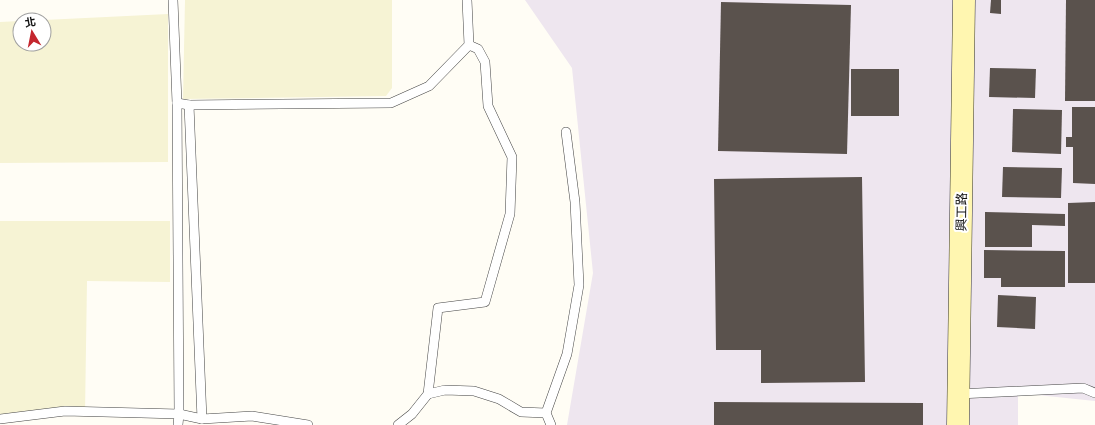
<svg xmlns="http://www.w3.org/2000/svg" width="1095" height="425" font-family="'Roboto Serif','Noto Sans TC',serif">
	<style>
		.industrial { fill: #eee6ef }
		.farmland { fill: #f6f3d4 }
		.building { fill: #5a524d }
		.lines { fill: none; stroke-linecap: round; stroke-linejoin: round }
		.lane-casing { stroke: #444; stroke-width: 10 }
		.secondary-casing { stroke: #333; stroke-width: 23 }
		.lane { stroke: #fff; stroke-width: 9 }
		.secondary { stroke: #fff6b0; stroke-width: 22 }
		.labels { text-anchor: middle; stroke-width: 4; stroke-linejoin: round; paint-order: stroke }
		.street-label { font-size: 13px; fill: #111; stroke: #fff }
	</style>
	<rect width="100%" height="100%" fill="#fffdf5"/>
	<path class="industrial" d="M525,0H1095V401L1018,393V425H567L593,273L572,68Z"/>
	<g class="farmland">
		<path d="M185,0H392V88L386,96L183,99Z"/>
		<path d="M168,14V162L0,163V22L20,21V44H44V20Z"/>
		<path d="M0,221H170V282L87,281L85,413L0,419Z"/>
	</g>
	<g class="building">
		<path d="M991,0H1001V14L990,13Z"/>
		<path d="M1066,0H1095V101H1065Z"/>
		<path d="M721,2L851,5L847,154L718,151Z"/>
		<path d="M990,68L1036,69L1035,98L989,97Z"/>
		<rect x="851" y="69" width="48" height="47"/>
		<path d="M1072,107H1095V184L1073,183V147H1066V137H1072Z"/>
		<path d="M1013,109L1062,110L1061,154L1012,152Z"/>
		<path d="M1003,167L1062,168L1061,198L1002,197Z"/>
		<path d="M862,177L865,382L761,383V350H716L714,179Z"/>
		<path d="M1095,202V283H1068V203Z"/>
		<path d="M985,212L1065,214V226L1032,225V247H985Z"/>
		<path d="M984,250L1065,251V287H1001V278H984Z"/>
		<path d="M998,295L1036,297L1035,329L997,327Z"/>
		<path d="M714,402L923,403V425H714Z"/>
	</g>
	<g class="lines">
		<defs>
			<g id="lane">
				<path d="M173,0L177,103L179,414L178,425"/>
				<path d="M177,103L189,105L391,103L429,86L469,45L467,0"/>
				<path d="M189,105L202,419"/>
				<path d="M428,394L445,390L474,391L499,399L521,412L546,413"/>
				<path d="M958,394L1083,388L1095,393"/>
				<path d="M0,419L65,411L179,414L202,419L252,416L308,425"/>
				<path d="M398,425L412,414L428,394L438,308L485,302L510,214L512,157L488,106L485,62L478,49L469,45"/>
				<path d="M551,425L546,413L567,354L579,285L575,202L566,132"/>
			</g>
			<path id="secondary" d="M958,425L964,0"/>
		</defs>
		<use href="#lane" class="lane-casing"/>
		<use href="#secondary" class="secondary-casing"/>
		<use href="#lane" class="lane"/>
		<use href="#secondary" class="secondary"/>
	</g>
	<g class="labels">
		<g class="street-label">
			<text transform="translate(961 212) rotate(-89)" y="5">興工路</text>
		</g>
	</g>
	<g transform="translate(32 32) rotate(350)"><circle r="19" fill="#ffffff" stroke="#a0a0a0"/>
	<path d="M0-3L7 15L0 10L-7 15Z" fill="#c4262e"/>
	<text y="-6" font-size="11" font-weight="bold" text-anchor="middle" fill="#111111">北</text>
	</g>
</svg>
